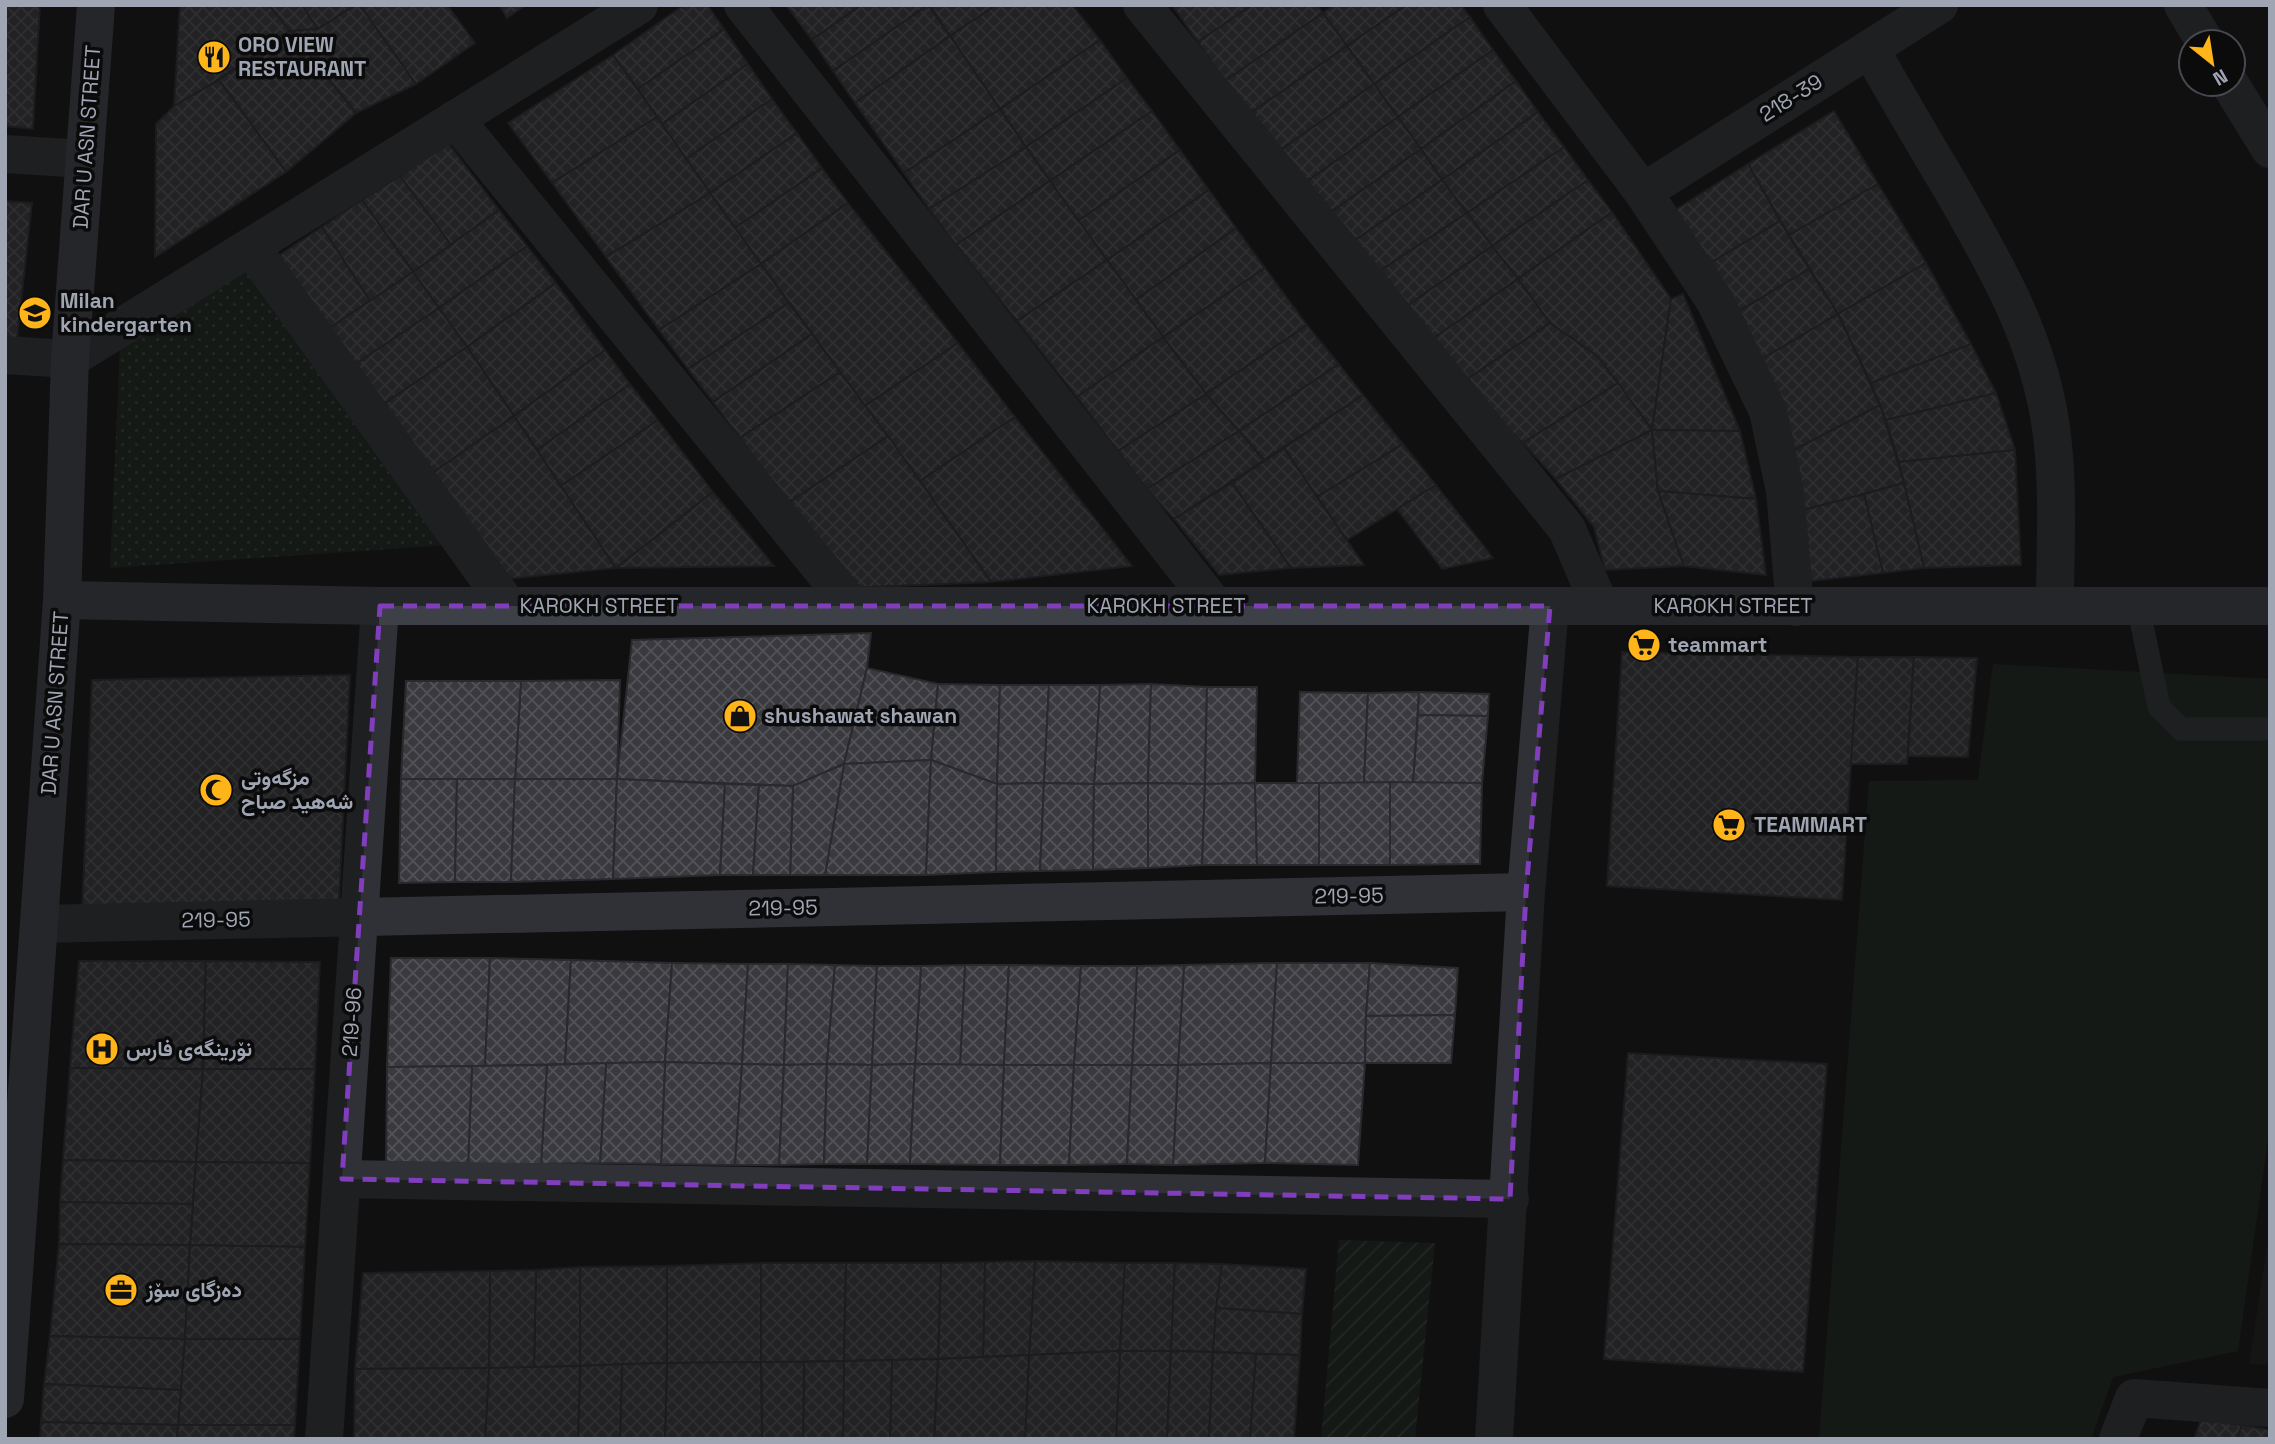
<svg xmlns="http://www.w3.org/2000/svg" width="2275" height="1444" font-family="'Space Grotesk',Vazirmatn,sans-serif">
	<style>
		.built { fill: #1b1c1e }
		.grass { fill: #1c241d }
		.park { fill: url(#park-dots) }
		.garden { fill: url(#garden-furrows) }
		.building { fill: url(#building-cross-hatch); stroke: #2a292d; stroke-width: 2 }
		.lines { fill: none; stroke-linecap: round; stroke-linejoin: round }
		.lane { stroke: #303137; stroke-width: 23 }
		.street { stroke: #303137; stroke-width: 38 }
		.secondary { stroke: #3e4047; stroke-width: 38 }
		.marked { fill: none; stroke: #803ebd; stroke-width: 5; stroke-dasharray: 14 9; stroke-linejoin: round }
		.labels { text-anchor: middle; stroke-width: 7; stroke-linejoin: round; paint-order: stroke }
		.poi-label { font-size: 21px; font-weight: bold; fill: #9fa5b3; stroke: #0b0b0c; text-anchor: start }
		.street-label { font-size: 21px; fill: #9fa5b3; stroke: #0b0b0c }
	</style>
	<defs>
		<pattern id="park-dots" width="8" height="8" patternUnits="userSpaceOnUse" patternTransform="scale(1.75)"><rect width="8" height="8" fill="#1c241d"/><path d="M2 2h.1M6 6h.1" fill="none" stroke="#3a413b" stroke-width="1.8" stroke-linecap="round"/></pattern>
		<pattern id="garden-furrows" width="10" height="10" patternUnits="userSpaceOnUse" patternTransform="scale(1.75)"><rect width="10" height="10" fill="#1c241d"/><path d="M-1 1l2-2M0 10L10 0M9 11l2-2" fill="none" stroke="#3a413b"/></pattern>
		<pattern id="building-cross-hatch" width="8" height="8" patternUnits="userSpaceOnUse" patternTransform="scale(1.75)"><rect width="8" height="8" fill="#39393e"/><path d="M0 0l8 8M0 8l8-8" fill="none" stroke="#525358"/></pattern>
	</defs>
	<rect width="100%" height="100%" fill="#101011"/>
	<path class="built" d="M2270,1229V1365L2249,1364Z"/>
	<path class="grass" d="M1993,664L2270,679V1125L2238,1351L2113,1377L2091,1439H1819L1869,781L1978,780Z"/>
	<path class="park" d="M238,254L448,545L110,568L120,346Z"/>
	<path class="garden" d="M1339,1240L1435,1243L1415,1439H1321Z"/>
	<g class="building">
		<path d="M5,5H40L33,129L5,126Z"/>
		<path d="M180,5H269L290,31L213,83L174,106Z"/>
		<path d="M269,5H302L318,29L290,31Z"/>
		<path d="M302,5H355L318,29Z"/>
		<path d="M355,5H360L416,84L356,113L290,31L318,29Z"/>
		<path d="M360,5H447L475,43L416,84Z"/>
		<path d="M499,5H526L507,18Z"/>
		<path d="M684,5H707L724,29L638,89L613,55Z"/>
		<path d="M786,5H861L812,40Z"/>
		<path d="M861,5H928L833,71L812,40Z"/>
		<path d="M928,5L950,36L855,103L833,71Z"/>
		<path d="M930,5H996L950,36Z"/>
		<path d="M996,5H1072L1100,40L1000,109L950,36Z"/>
		<path d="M1172,5H1252L1198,42Z"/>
		<path d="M1252,5H1317L1323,13L1225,81L1198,42Z"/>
		<path d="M1334,5H1406L1347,46L1323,13Z"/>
		<path d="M1406,5H1461L1470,17L1374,84L1347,46Z"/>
		<path d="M1323,13L1347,46L1248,115L1225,81Z"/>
		<path d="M1470,17L1493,50L1398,117L1374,84Z"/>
		<path d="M724,29L748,64L662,124L638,89Z"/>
		<path d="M290,31L356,113L286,172L219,80Z"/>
		<path d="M950,36L1000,109L904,173L855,103Z"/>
		<path d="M1100,40L1127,78L1026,147L1000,109Z"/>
		<path d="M1347,46L1374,84L1275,154L1248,115Z"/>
		<path d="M1493,50L1516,81L1421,149L1398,117Z"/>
		<path d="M613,55L657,117L552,183L508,123Z"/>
		<path d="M748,64L772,99L686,159L662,124Z"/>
		<path d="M1127,78L1152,111L1050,181L1026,147Z"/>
		<path d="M219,80L286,172L155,257L156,124L174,106Z"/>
		<path d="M1516,81L1538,112L1442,180L1421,149Z"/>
		<path d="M1374,84L1398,117L1299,187L1275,154Z"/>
		<path d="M772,99L797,133L710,193L686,159Z"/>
		<path d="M1000,109L1026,147L929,209L904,173Z"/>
		<path d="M1152,111L1180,150L1078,221L1050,181Z"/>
		<path d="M1834,111L1878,184L1789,235L1748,164Z"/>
		<path d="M1538,112L1564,147L1467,213L1442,180Z"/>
		<path d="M657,117L710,193L606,257L552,183Z"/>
		<path d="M1398,117L1421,149L1321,219L1299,187Z"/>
		<path d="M797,133L822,168L735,228L710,193Z"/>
		<path d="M448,143L499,210L451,245L400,176Z"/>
		<path d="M1026,147L1050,181L956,245L929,209Z"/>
		<path d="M1564,147L1588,180L1492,246L1467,213Z"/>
		<path d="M1421,149L1442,180L1341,250L1321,219Z"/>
		<path d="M1180,150L1209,190L1107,260L1078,221Z"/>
		<path d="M1748,164L1780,221L1707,265L1675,210Z"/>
		<path d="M822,168L848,203L761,264L735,228Z"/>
		<path d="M400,176L451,245L413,272L362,200Z"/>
		<path d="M1442,180L1467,213L1369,278L1341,250Z"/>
		<path d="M1588,180L1612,212L1518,279L1492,246Z"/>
		<path d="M1050,181L1107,260L1017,321L956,245Z"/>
		<path d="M1878,184L1926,263L1838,314L1789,235Z"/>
		<path d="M1209,190L1236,228L1136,300L1107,260Z"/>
		<path d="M710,193L761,264L659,330L606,257Z"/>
		<path d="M362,200L413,272L370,301L322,227Z"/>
		<path d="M5,201L32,203L17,339H5Z"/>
		<path d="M848,203L958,343L865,406L761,264Z"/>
		<path d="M499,210L527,246L439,308L413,272Z"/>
		<path d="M1612,212L1671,299L1652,430L1597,356L1550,323L1518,279Z"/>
		<path d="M1467,213L1492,246L1403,309L1369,278Z"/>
		<path d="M1780,221L1809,269L1736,313L1707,265Z"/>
		<path d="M322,227L370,301L322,333L272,260Z"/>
		<path d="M1236,228L1265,268L1163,337L1136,300Z"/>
		<path d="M527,246L556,283L467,347L439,308Z"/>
		<path d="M1492,246L1518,279L1427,343L1403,309Z"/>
		<path d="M1107,260L1163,337L1077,397L1017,321Z"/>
		<path d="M1926,263L1971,344L1871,383L1838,314Z"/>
		<path d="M761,264L789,303L688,369L659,330Z"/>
		<path d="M1265,268L1307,325L1206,394L1163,337Z"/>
		<path d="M1809,269L1838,314L1762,359L1736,313Z"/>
		<path d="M413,272L439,308L347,370L322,333Z"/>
		<path d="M1518,279L1550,323L1457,386L1427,343Z"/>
		<path d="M556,283L605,350L514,416L467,347Z"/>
		<path d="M1683,294L1740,431L1652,430L1671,299Z"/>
		<path d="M789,303L812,334L713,402L688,369Z"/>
		<path d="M439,308L467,347L375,410L347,370Z"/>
		<path d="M1838,314L1880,405L1794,450L1762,359Z"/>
		<path d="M1550,323L1597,356L1618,383L1523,443L1457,386Z"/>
		<path d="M1307,325L1339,364L1239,431L1206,394Z"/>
		<path d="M812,334L840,372L740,438L713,402Z"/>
		<path d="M1163,337L1206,394L1118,451L1077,397Z"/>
		<path d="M958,343L1015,417L920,481L865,406Z"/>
		<path d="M1971,344L1996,393L1886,420L1871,383Z"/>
		<path d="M467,347L514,416L424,479L375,410Z"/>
		<path d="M605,350L630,384L537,450L514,416Z"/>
		<path d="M1339,364L1363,395L1264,460L1239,431Z"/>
		<path d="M840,372L888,436L787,504L740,438Z"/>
		<path d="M1618,383L1652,430L1556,479L1523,443Z"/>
		<path d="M630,384L658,420L561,486L537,450Z"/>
		<path d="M1996,393L2015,450L1899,462L1886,420Z"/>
		<path d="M1206,394L1239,431L1147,489L1118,451Z"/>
		<path d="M1363,395L1403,444L1317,497L1284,448Z"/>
		<path d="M1880,405L1904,483L1804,510L1794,450Z"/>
		<path d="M514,416L616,568L495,580L424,479Z"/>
		<path d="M1015,417L1132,566L991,582L920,481Z"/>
		<path d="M658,420L713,492L616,568L561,486Z"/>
		<path d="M1652,430L1658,491L1684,566L1605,570L1594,527L1556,479Z"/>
		<path d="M1652,430L1740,431L1756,499L1658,491Z"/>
		<path d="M1239,431L1264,460L1174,519L1147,489Z"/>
		<path d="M888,436L920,481L991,582L847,588L787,504Z"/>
		<path d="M1403,444L1436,485L1347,540L1317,497Z"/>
		<path d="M1284,448L1317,497L1364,565L1291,568L1232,483Z"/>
		<path d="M2015,450L2021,565L1924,568L1899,462Z"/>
		<path d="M1232,483L1291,568L1219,575L1174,519Z"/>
		<path d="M1904,483L1924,568L1883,573L1864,494Z"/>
		<path d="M1436,485L1493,558L1442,569L1397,509Z"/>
		<path d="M1658,491L1756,499L1766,575L1684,566Z"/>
		<path d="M713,492L774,566L616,568Z"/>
		<path d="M1864,494L1883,573L1811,581L1804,510Z"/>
		<path d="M871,633L867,668L844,764L793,786L617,779L632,640Z"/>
		<path d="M1622,652L1858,657L1842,900L1607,886Z"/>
		<path d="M1858,657H1914L1907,764H1851Z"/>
		<path d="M1914,657L1977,658L1968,757L1908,756Z"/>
		<path d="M867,668L938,684L931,760L844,764Z"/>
		<path d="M350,675L339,901L82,912L92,680Z"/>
		<path d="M620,680L617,779H515L521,681Z"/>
		<path d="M406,681H521L515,779H401Z"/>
		<path d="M938,684L1000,685L997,784L931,760Z"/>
		<path d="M1151,684L1148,783L1094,784L1100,685Z"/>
		<path d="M1151,684L1207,687L1205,784L1148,783Z"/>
		<path d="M1000,685H1049L1044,783L997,784Z"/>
		<path d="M1049,685H1100L1094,784L1044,783Z"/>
		<path d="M1207,687H1257L1255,783L1205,784Z"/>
		<path d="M1300,692L1368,693L1364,783H1297Z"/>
		<path d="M1419,692L1413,784L1364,783L1368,693Z"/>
		<path d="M1419,692L1489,694L1488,716L1418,715Z"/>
		<path d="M1418,715L1488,716L1482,783L1413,784Z"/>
		<path d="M931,760L926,875H825L844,764Z"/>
		<path d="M931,760L997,784L996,872L926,875Z"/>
		<path d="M844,764L825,875H790L793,786Z"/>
		<path d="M401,779H457L455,882L399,883Z"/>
		<path d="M457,779H515L511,882H455Z"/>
		<path d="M515,779H617L613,879L511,882Z"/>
		<path d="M617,779L725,784L720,875L613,879Z"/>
		<path d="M1390,782L1482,783L1480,864L1390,865Z"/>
		<path d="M1390,782V865H1319V783Z"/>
		<path d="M1044,783L1040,871L996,872L997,784Z"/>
		<path d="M1044,783L1094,784L1093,870L1040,871Z"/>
		<path d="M1148,783V868L1093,870L1094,784Z"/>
		<path d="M1148,783L1205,784L1202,865L1148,868Z"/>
		<path d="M1255,783L1257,865H1202L1205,784Z"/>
		<path d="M1255,783H1319V865H1257Z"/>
		<path d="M725,784L759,785L753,875H720Z"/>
		<path d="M759,785L793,786L790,875H753Z"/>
		<path d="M391,958H490L485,1066L387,1067Z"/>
		<path d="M490,958L571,960L565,1064L485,1066Z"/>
		<path d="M571,960L672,963L665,1062L565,1064Z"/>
		<path d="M79,961H206L203,1069L70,1068Z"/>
		<path d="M206,961L320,962L315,1069H203Z"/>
		<path d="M672,963L748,964L742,1064L665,1062Z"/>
		<path d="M1277,963L1271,1063L1178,1065L1184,965Z"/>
		<path d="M1277,963H1370L1366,1016L1365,1063H1271Z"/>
		<path d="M1370,963L1458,968L1455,1015L1366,1016Z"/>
		<path d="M748,964H788L784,1065L742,1064Z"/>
		<path d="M788,964L835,965L827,1064L784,1065Z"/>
		<path d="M835,965L877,966L872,1065L827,1064Z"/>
		<path d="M965,965H1009L1004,1065H960Z"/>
		<path d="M965,965L960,1065L915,1064L921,966Z"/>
		<path d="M1009,965L1081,966L1074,1065H1004Z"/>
		<path d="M1184,965L1178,1065H1132L1137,966Z"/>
		<path d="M877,966H921L915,1064L872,1065Z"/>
		<path d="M1081,966H1137L1132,1065H1074Z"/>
		<path d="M1455,1015L1451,1063H1365L1366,1016Z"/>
		<path d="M1628,1053L1827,1064L1803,1372L1604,1359Z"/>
		<path d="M665,1062L742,1064L735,1165L661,1164Z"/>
		<path d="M665,1062L661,1164L600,1163L606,1063Z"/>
		<path d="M606,1063L600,1163L541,1164L547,1065Z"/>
		<path d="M1271,1063L1265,1163L1173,1165L1178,1065Z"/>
		<path d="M1271,1063H1365L1358,1165L1265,1163Z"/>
		<path d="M742,1064L784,1065L779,1165H735Z"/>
		<path d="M827,1064L824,1164L779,1165L784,1065Z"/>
		<path d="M827,1064L872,1065L867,1164H824Z"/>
		<path d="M915,1064L910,1164H867L872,1065Z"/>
		<path d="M915,1064L1004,1065L1000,1165L910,1164Z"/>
		<path d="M547,1065L541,1164L468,1165L472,1066Z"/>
		<path d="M1004,1065H1074L1069,1165H1000Z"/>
		<path d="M1074,1065H1132L1127,1164L1069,1165Z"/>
		<path d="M1132,1065H1178L1173,1165L1127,1164Z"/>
		<path d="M472,1066L468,1165L386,1167L387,1067Z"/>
		<path d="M70,1068L203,1069L196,1162L63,1160Z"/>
		<path d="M203,1069H315L310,1163L196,1162Z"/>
		<path d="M63,1160L196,1162L193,1204L60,1202Z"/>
		<path d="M196,1162L310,1163L305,1247L190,1245Z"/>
		<path d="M60,1202L193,1204L190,1245L59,1244Z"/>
		<path d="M59,1244L190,1245L185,1339L50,1336Z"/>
		<path d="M190,1245L305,1247L300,1339H185Z"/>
		<path d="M1035,1261L1125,1263L1120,1351L1029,1355Z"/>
		<path d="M1035,1261L1029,1355L983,1357L985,1262Z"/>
		<path d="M985,1262L983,1357L938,1359L941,1263Z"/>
		<path d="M761,1263H846L844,1361L761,1362Z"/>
		<path d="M761,1263V1362L667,1363V1266Z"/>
		<path d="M846,1263H941L938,1359L844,1361Z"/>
		<path d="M1125,1263H1175L1171,1351H1120Z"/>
		<path d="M1175,1263L1222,1264L1213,1352L1171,1351Z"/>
		<path d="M1222,1264L1306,1269L1302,1314L1216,1308Z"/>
		<path d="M667,1266V1363L580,1366V1267Z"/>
		<path d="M580,1267V1366L534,1368L536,1270Z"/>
		<path d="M536,1270L534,1368H489L490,1271Z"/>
		<path d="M490,1271L489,1368L355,1369L363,1273Z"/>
		<path d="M1216,1308L1302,1314L1300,1355L1213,1352Z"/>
		<path d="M50,1336L185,1339L181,1390L44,1384Z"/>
		<path d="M185,1339H300L295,1425H178Z"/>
		<path d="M1120,1351H1171L1167,1439H1116Z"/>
		<path d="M1120,1351L1116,1439H1025L1029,1355Z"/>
		<path d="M1171,1351L1213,1352L1209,1439H1167Z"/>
		<path d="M1213,1352L1256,1354L1250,1439H1209Z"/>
		<path d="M1256,1354L1300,1355L1294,1439H1250Z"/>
		<path d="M1029,1355L1025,1439H934L938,1359Z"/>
		<path d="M938,1359L934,1439H890L892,1360Z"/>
		<path d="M892,1360L890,1439H843L844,1361Z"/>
		<path d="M844,1361L843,1439H803L804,1362Z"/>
		<path d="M761,1362H804L803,1439H762Z"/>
		<path d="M761,1362L762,1439H665L667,1363Z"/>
		<path d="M667,1363L665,1439H620L622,1364Z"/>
		<path d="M622,1364L620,1439H578L580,1366Z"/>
		<path d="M580,1366L578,1439H485L489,1368Z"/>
		<path d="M489,1368L485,1439H354L355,1369Z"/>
		<path d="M44,1384L181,1390L178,1425L41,1422Z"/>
		<path d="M2201,1420L2242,1425L2237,1439H2194Z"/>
		<path d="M41,1422L178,1425L177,1439H40Z"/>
		<path d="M178,1425H295L294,1439H177Z"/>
		<path d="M2242,1425L2270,1430V1439H2237Z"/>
	</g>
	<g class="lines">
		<path class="lane" d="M2138,606L2159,707L2181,729H2270"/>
		<g class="street">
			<path d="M743,5L1215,606"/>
			<path d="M1142,5L1567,529L1600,606"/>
			<path d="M1502,5L1643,192L1715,301L1768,411L1785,491L1795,607"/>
			<path d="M2183,5L2205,42"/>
			<path d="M1870,49C1897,96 1925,144 1953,191C1995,264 2034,331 2049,415C2060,478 2055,543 2055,606"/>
			<path d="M2230,84L2270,149"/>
			<path d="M455,119L852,606"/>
			<path d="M5,154L85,159"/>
			<path d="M1643,192L1939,5"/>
			<path d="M251,247L508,606"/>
			<path d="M5,355L70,359L639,5"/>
			<path d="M39,924L1526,892"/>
			<path d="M342,1179L1510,1199"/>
			<path d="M324,1439L380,606"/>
			<path d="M1494,1439L1526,892L1550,606"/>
			<path d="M2118,1439L2134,1398L2270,1408"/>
		</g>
		<g class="secondary">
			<path d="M62,600L380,606H2270"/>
			<path d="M5,1399L62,600L70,359L96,5"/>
		</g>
	</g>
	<path d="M0 0H2275V1444H0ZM380,606H1550L1526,892L1510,1199L342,1179Z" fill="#101011" fill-opacity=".55" fill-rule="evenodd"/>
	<path class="marked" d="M380,606H1550L1526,892L1510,1199L342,1179Z"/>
	<defs>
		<symbol id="restaurant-disc" viewBox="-11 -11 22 22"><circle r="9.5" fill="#ffb51a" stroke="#0b0b0c"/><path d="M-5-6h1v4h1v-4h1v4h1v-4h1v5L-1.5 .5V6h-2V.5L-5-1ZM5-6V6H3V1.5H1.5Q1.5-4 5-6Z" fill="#111"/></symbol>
		<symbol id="school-disc" viewBox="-11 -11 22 22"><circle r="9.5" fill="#ffb51a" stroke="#0b0b0c"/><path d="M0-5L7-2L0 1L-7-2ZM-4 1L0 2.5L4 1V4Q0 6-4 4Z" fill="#111"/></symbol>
		<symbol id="supermarket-disc" viewBox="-11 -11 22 22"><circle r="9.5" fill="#ffb51a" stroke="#0b0b0c"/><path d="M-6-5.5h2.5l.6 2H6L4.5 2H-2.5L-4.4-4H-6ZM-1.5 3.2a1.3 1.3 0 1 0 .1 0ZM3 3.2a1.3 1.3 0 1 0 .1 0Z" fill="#111"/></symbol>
		<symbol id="shop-disc" viewBox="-11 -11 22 22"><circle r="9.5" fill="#ffb51a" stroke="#0b0b0c"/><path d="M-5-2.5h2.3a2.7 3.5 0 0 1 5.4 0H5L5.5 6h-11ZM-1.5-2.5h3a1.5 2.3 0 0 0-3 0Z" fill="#111"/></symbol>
		<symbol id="mosque-disc" viewBox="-11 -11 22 22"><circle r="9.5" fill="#ffb51a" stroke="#0b0b0c"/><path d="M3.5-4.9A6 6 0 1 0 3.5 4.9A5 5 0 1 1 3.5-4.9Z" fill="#111"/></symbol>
		<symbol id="hospital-disc" viewBox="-11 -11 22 22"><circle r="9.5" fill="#ffb51a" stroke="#0b0b0c"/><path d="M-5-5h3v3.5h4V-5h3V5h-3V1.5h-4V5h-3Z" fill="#111"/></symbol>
		<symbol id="office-disc" viewBox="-11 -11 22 22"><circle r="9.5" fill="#ffb51a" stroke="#0b0b0c"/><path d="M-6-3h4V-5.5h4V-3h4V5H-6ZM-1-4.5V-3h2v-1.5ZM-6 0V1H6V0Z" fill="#111"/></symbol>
	</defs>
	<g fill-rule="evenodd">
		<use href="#restaurant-disc" x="195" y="38" width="38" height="38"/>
		<use href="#school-disc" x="16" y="294" width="38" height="38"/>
		<use href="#supermarket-disc" x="1625" y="626" width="38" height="38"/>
		<use href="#shop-disc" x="721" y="697" width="38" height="38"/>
		<use href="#mosque-disc" x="197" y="771" width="38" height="38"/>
		<use href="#supermarket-disc" x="1710" y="806" width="38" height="38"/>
		<use href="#hospital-disc" x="83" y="1030" width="38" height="38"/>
		<use href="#office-disc" x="102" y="1271" width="38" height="38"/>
	</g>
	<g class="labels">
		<g class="poi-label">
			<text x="238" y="52">ORO VIEW<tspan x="238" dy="24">RESTAURANT</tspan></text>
			<text x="60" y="308">Milan<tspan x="60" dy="24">kindergarten</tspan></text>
			<text x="1668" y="652">teammart</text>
			<text x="764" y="723">shushawat shawan</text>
			<text x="241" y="785">مزگه‌وتی<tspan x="241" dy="24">شه‌هید صباح</tspan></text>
			<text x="1754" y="832">TEAMMART</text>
			<text x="126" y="1056">نۆرینگەی فارس</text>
			<text x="146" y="1297">دەزگای سۆز</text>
		</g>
		<g class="street-label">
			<text transform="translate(1791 98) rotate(-32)" y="7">218-39</text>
			<text transform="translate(87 137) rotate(-86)" y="7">DAR U ASN STREET</text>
			<text x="599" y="613">KAROKH STREET</text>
			<text x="1166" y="613">KAROKH STREET</text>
			<text x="1733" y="613">KAROKH STREET</text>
			<text transform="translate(55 703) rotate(-86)" y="7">DAR U ASN STREET</text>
			<text transform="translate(1349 896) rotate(-1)" y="7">219-95</text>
			<text transform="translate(783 908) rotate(-1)" y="7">219-95</text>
			<text transform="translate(216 920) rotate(-1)" y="7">219-95</text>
			<text transform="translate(352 1022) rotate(-86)" y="7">219-96</text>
		</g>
	</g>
	<rect width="2275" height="1444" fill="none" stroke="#9fa5b3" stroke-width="14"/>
	<g transform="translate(2212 63) rotate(150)"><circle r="33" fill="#0b0b0c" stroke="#46494f" stroke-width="2"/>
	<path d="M0-5L12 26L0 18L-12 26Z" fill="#ffb51a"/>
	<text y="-10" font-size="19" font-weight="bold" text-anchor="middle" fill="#9fa5b3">N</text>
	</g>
</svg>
